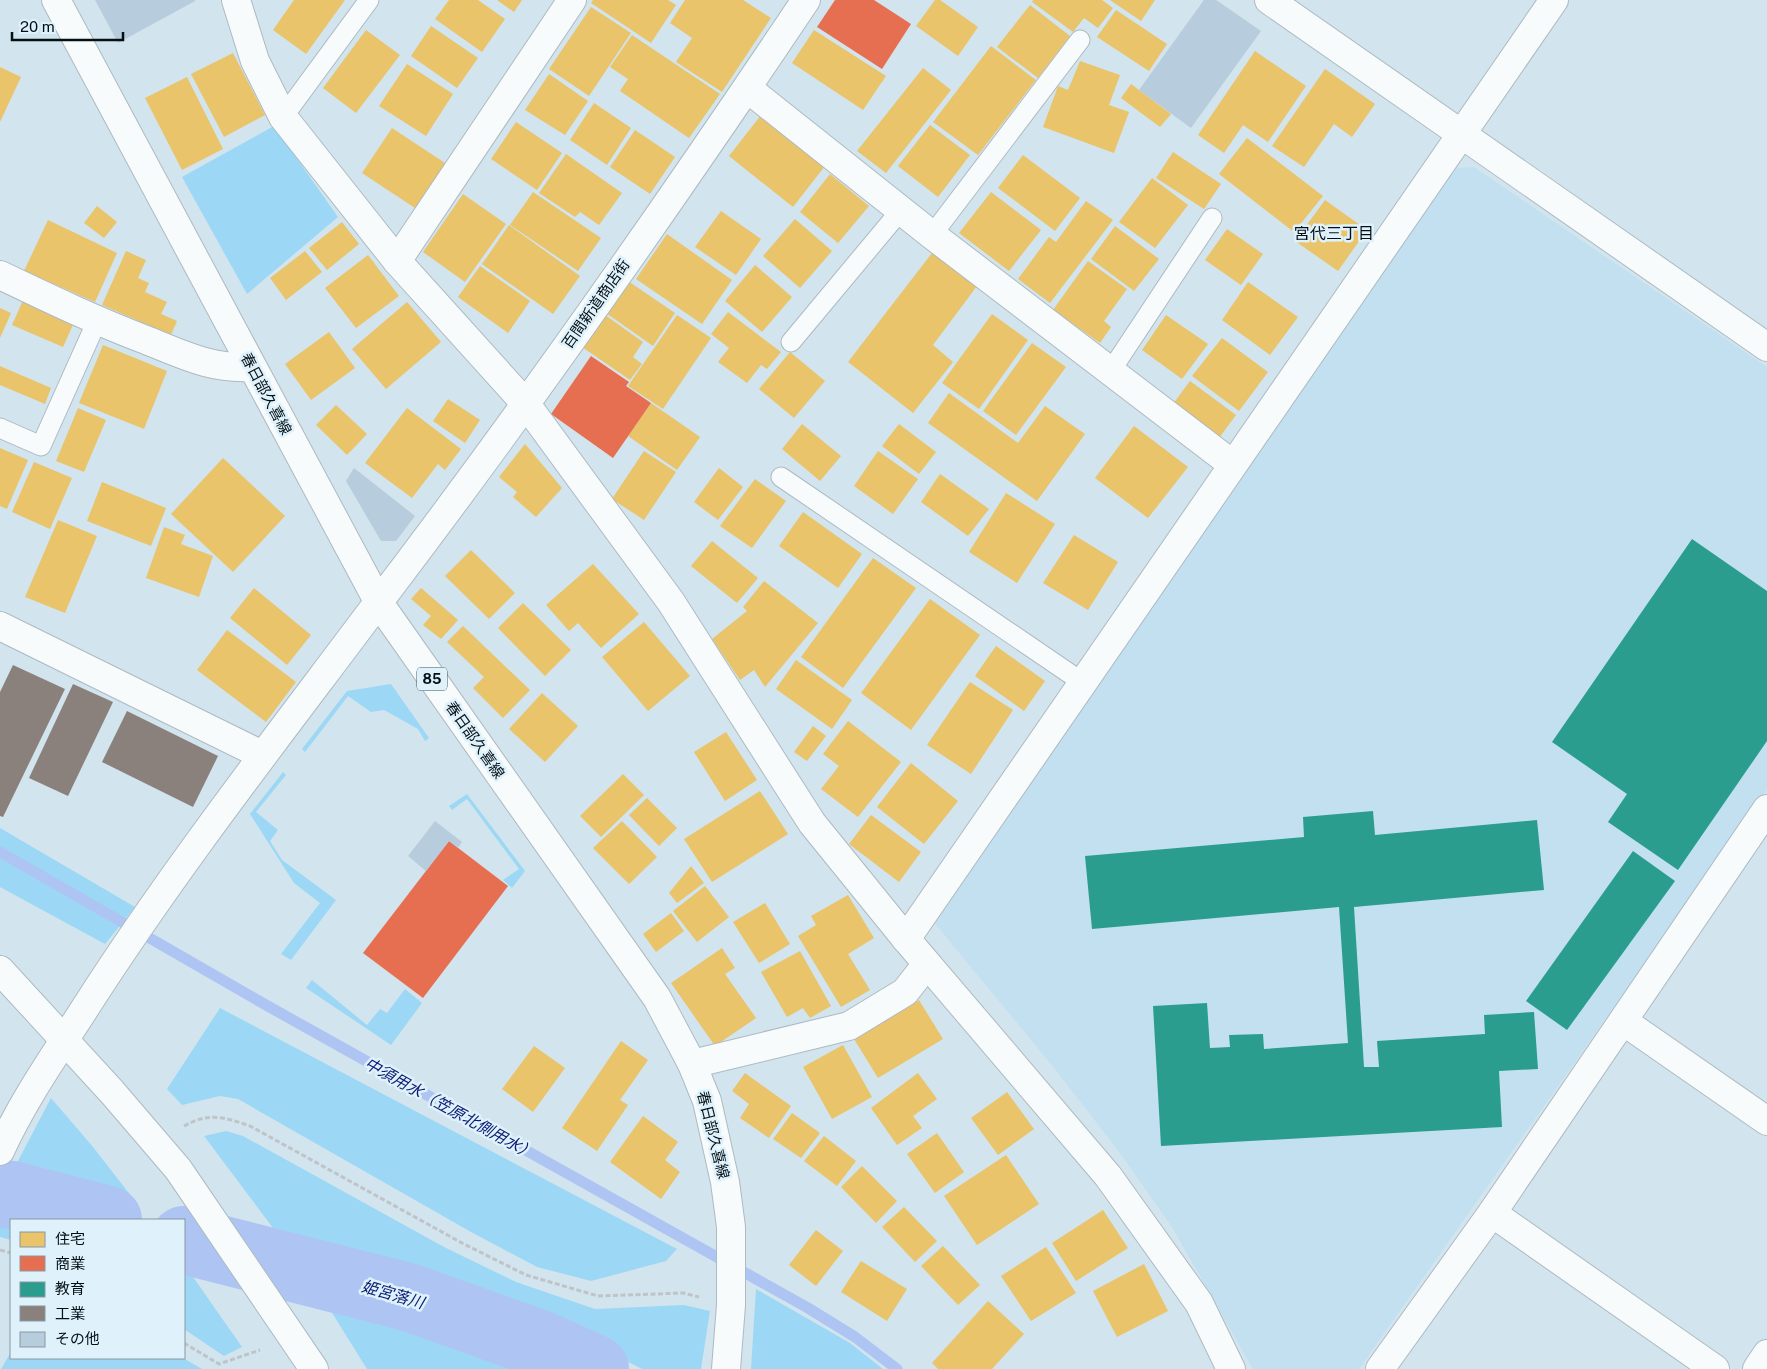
<svg xmlns="http://www.w3.org/2000/svg" width="1767" height="1369" font-family="'Public Sans','Noto Sans JP',sans-serif">
	<style>
		.built { fill: #c2e0f0 }
		.green { fill: #9cd8f5 }
		.homes { fill: #e9c46a }
		.shops { fill: #e76f51 }
		.schools { fill: #2a9d8f }
		.industry { fill: #8a817c }
		.lines { fill: none; stroke-linecap: round; stroke-linejoin: round }
		.stream { stroke: #aec5f3; stroke-width: 11 }
		.river { stroke: #aec5f3; stroke-width: 68 }
		.building { fill: #b7ccdc }
		.service-casing { stroke: #adbac2; stroke-width: 21 }
		.minor-casing { stroke: #adbac2; stroke-width: 30 }
		.tertiary-casing { stroke: #adbac2; stroke-width: 30 }
		.primary-casing { stroke: #adbac2; stroke-width: 30 }
		.path { stroke: #bec4c7; stroke-width: 3; stroke-dasharray: 5 2.5; stroke-linecap: butt }
		.service { stroke: #f8fbfc; stroke-width: 19 }
		.minor { stroke: #f8fbfc; stroke-width: 28 }
		.tertiary { stroke: #f8fbfc; stroke-width: 28 }
		.primary { stroke: #f8fbfc; stroke-width: 28 }
		.labels { text-anchor: middle; stroke-width: 5; stroke-linejoin: round; paint-order: stroke }
		.shield { fill: #dff2fc; stroke: #46545a; stroke-width: 1 }
		.shield-label { font-size: 14px; font-weight: bold; fill: #051015 }
		.street-label { font-size: 15px; fill: #051015; stroke: #dff2fc }
		.neighbourhood-label { font-size: 16px; fill: #051015; stroke: #dff2fc }
		.water-label { font-size: 16px; font-style: italic; fill: #0b1c71; stroke: #dff2fc }
	</style>
	<rect width="100%" height="100%" fill="#d2e4ed"/>
	<path class="built" d="M1474,167L1767,367V789L1359,1369H1253L1172,1227L1117,1149L1055,1069L933,921L1455,168Z"/>
	<g class="green">
		<path d="M274,126L338,217L247,294L182,177Z"/>
		<path d="M391,684L429,738L425,741L418,729L384,710L371,712L348,696L305,752L302,749L347,691Z"/>
		<path d="M283,772L286,775L256,812L278,830L270,841L282,860L336,900L291,960L281,954L320,903L294,883L250,814Z"/>
		<path d="M467,794L525,871L512,888L503,880L519,869L467,799L452,810L449,806Z"/>
		<path d="M0,829V828L135,907L105,944L0,887Z"/>
		<path d="M312,980L367,1025L380,1009L387,1013L405,989L422,1003L391,1045L306,988Z"/>
		<path d="M220,1008L677,1249L666,1261L591,1281L537,1267L471,1232L238,1099L220,1096L182,1105L167,1089Z"/>
		<path d="M51,1098L93,1147L139,1206L75,1185L10,1176Z"/>
		<path d="M226,1131L243,1136L444,1247L516,1282L595,1309L684,1305L710,1311L701,1369H642L609,1352L494,1309L279,1236L204,1136Z"/>
		<path d="M0,1216L34,1220H37H11V1240L0,1237Z"/>
		<path d="M184,1264L242,1347L224,1356L184,1329Z"/>
		<path d="M756,1289L850,1343L883,1369H751Z"/>
		<path d="M319,1292L480,1339L551,1369H367Z"/>
		<path d="M11,1352V1358H183L202,1369H1Z"/>
	</g>
	<g class="homes">
		<path d="M294,0H345L306,54L273,30Z"/>
		<path d="M449,0H478L505,19L482,52L435,19Z"/>
		<path d="M497,0H522L514,12Z"/>
		<path d="M593,0H668L676,5L651,43L591,3Z"/>
		<path d="M685,0H743L771,18L722,92L676,62L692,38L670,23Z"/>
		<path d="M935,0H940L978,27L958,56L916,26Z"/>
		<path d="M1033,0H1102L1113,8L1098,28L1084,18L1073,32L1032,2Z"/>
		<path d="M1110,0H1155L1141,21Z"/>
		<path d="M1030,5L1070,36L1038,78L997,47Z"/>
		<path d="M591,7L631,33L589,96L549,69Z"/>
		<path d="M1116,10L1167,44L1149,71L1097,37Z"/>
		<path d="M431,26L478,58L457,88L411,56Z"/>
		<path d="M366,30L400,55L356,113L323,88Z"/>
		<path d="M814,30L886,76L863,110L792,63Z"/>
		<path d="M632,35L720,94L689,138L620,91L628,79L610,67Z"/>
		<path d="M991,46L1036,80L978,155L933,122Z"/>
		<path d="M1255,51L1306,86L1268,142L1243,125L1224,153L1198,135Z"/>
		<path d="M233,53L265,115L224,137L191,74Z"/>
		<path d="M1080,61L1120,75L1109,105L1129,112L1114,153L1043,127L1058,86L1068,90Z"/>
		<path d="M407,64L453,94L426,136L379,106Z"/>
		<path d="M0,67L21,77L0,122Z"/>
		<path d="M923,68L951,90L886,173L857,151Z"/>
		<path d="M1325,69L1375,104L1352,137L1334,124L1304,167L1272,146Z"/>
		<path d="M549,74L588,101L565,135L525,110Z"/>
		<path d="M187,77L223,149L182,170L145,98Z"/>
		<path d="M1131,84L1171,114L1160,127L1121,98Z"/>
		<path d="M594,103L631,128L607,165L570,140Z"/>
		<path d="M761,115L825,166L793,207L729,156Z"/>
		<path d="M516,122L562,153L537,190L491,159Z"/>
		<path d="M930,125L970,155L938,197L898,166Z"/>
		<path d="M392,128L448,165L418,210L362,173Z"/>
		<path d="M635,130L675,157L650,194L610,167Z"/>
		<path d="M1247,138L1323,196L1294,232L1219,174Z"/>
		<path d="M1173,152L1221,184L1204,209L1156,178Z"/>
		<path d="M566,154L622,193L599,225L580,212L575,217L539,193Z"/>
		<path d="M1023,155L1080,198L1055,231L998,188Z"/>
		<path d="M830,174L869,206L838,243L800,212Z"/>
		<path d="M1152,178L1188,205L1155,248L1119,222Z"/>
		<path d="M533,192L601,238L578,271L510,225Z"/>
		<path d="M991,192L1041,230L1009,271L959,233Z"/>
		<path d="M463,194L506,224L465,282L423,252Z"/>
		<path d="M1325,200L1367,230L1338,271L1295,241Z"/>
		<path d="M1086,201L1113,220L1050,303L1018,279L1049,237L1056,242Z"/>
		<path d="M97,206L117,222L104,238L84,223Z"/>
		<path d="M721,211L761,239L736,275L695,247Z"/>
		<path d="M795,219L832,251L800,288L763,256Z"/>
		<path d="M48,220L117,253L95,302L24,271Z"/>
		<path d="M342,222L359,244L327,270L309,248Z"/>
		<path d="M509,225L580,276L553,314L482,264Z"/>
		<path d="M1115,226L1159,259L1134,291L1091,259Z"/>
		<path d="M1227,229L1263,254L1241,285L1205,260Z"/>
		<path d="M667,234L732,280L702,324L636,279Z"/>
		<path d="M126,251L146,260L138,278L149,283L145,292L167,302L161,314L177,321L171,335L102,305Z"/>
		<path d="M305,251L322,272L286,300L270,278Z"/>
		<path d="M932,253L977,286L933,345L953,362L913,413L848,362Z"/>
		<path d="M368,255L399,296L356,328L325,288Z"/>
		<path d="M1088,261L1127,289L1104,321L1111,327L1100,343L1053,310Z"/>
		<path d="M755,265L792,297L762,332L725,301Z"/>
		<path d="M480,266L530,301L508,333L458,297Z"/>
		<path d="M628,281L675,313L653,346L606,313Z"/>
		<path d="M1248,282L1298,317L1270,355L1222,320Z"/>
		<path d="M24,298L75,320L63,347L12,325Z"/>
		<path d="M407,302L441,342L386,389L352,349Z"/>
		<path d="M0,308L11,313L0,338Z"/>
		<path d="M728,312L781,352L767,369L761,365L747,383L718,362L729,348L711,334Z"/>
		<path d="M992,314L1028,340L979,409L942,383Z"/>
		<path d="M605,315L643,342L633,357L642,364L630,380L582,347Z"/>
		<path d="M677,315L711,338L663,409L628,386Z"/>
		<path d="M1166,315L1208,344L1182,379L1142,350Z"/>
		<path d="M329,332L355,368L311,400L285,364Z"/>
		<path d="M1222,338L1268,372L1239,411L1192,376Z"/>
		<path d="M1032,343L1066,367L1016,435L983,411Z"/>
		<path d="M103,345L167,371L144,429L79,403Z"/>
		<path d="M790,352L825,381L794,418L759,389Z"/>
		<path d="M0,366L51,388L45,404L0,385Z"/>
		<path d="M1190,381L1236,415L1219,438L1173,404Z"/>
		<path d="M949,393L1018,443L1045,406L1085,434L1037,501L928,423Z"/>
		<path d="M448,399L480,420L465,443L433,421Z"/>
		<path d="M651,403L700,437L677,470L628,436Z"/>
		<path d="M336,405L367,434L347,455L316,425Z"/>
		<path d="M78,408L106,420L84,472L56,461Z"/>
		<path d="M407,408L461,449L445,470L438,464L412,498L365,463Z"/>
		<path d="M802,424L841,456L820,481L782,449Z"/>
		<path d="M899,424L936,452L919,474L882,446Z"/>
		<path d="M1134,426L1188,467L1148,518L1095,478Z"/>
		<path d="M525,444L562,488L536,517L513,497L517,492L499,477Z"/>
		<path d="M0,448L28,460L7,509L0,506Z"/>
		<path d="M644,451L676,472L644,520L612,499Z"/>
		<path d="M878,451L918,479L893,514L854,486Z"/>
		<path d="M223,458L285,516L233,572L171,514Z"/>
		<path d="M34,462L72,478L50,529L12,512Z"/>
		<path d="M719,468L743,487L718,520L694,502Z"/>
		<path d="M940,474L989,509L968,536L921,502Z"/>
		<path d="M755,479L786,501L752,548L720,526Z"/>
		<path d="M102,482L166,508L151,546L87,521Z"/>
		<path d="M1006,493L1055,524L1017,583L969,552Z"/>
		<path d="M803,512L862,554L838,588L779,546Z"/>
		<path d="M58,520L97,536L65,613L25,597Z"/>
		<path d="M164,527L185,535L181,544L213,556L199,597L146,578Z"/>
		<path d="M1074,535L1118,562L1088,610L1043,583Z"/>
		<path d="M712,541L758,578L737,603L691,566Z"/>
		<path d="M471,550L515,593L489,619L445,576Z"/>
		<path d="M873,558L916,588L843,688L801,657Z"/>
		<path d="M593,564L639,614L601,648L578,623L569,631L546,605Z"/>
		<path d="M764,581L818,623L765,687L754,670L740,680L712,639L747,611L743,607Z"/>
		<path d="M254,588L311,635L287,665L230,618Z"/>
		<path d="M421,588L458,620L441,639L423,625L431,616L411,599Z"/>
		<path d="M930,599L980,635L911,730L861,693Z"/>
		<path d="M523,603L571,650L545,676L498,628Z"/>
		<path d="M644,622L690,676L648,711L602,657Z"/>
		<path d="M463,626L530,690L503,718L473,688L484,677L447,642Z"/>
		<path d="M227,630L296,682L266,722L197,670Z"/>
		<path d="M996,646L1045,681L1024,711L975,676Z"/>
		<path d="M796,660L852,700L832,729L776,689Z"/>
		<path d="M970,682L1013,710L971,774L927,745Z"/>
		<path d="M542,693L578,726L545,762L509,729Z"/>
		<path d="M848,721L901,762L858,817L821,789L839,766L823,754Z"/>
		<path d="M813,726L826,736L807,761L794,752Z"/>
		<path d="M726,732L757,780L725,801L694,752Z"/>
		<path d="M911,763L958,801L924,844L877,807Z"/>
		<path d="M623,774L644,795L601,837L580,816Z"/>
		<path d="M760,791L788,834L712,882L684,839Z"/>
		<path d="M647,798L677,828L659,846L629,815Z"/>
		<path d="M871,815L921,852L899,882L849,844Z"/>
		<path d="M622,821L657,857L629,884L593,848Z"/>
		<path d="M691,866L704,883L677,903L669,893Z"/>
		<path d="M705,886L729,917L697,942L673,911Z"/>
		<path d="M848,895L874,938L848,954L870,990L841,1007L798,936L816,925L811,916Z"/>
		<path d="M765,903L790,944L759,963L733,922Z"/>
		<path d="M671,913L684,931L656,952L643,934Z"/>
		<path d="M722,948L735,968L725,974L756,1018L715,1046L671,983Z"/>
		<path d="M800,951L831,1006L810,1018L803,1008L787,1017L761,972Z"/>
		<path d="M919,1000L943,1039L878,1078L854,1039Z"/>
		<path d="M621,1041L648,1060L620,1100L628,1105L597,1151L562,1128Z"/>
		<path d="M843,1045L872,1097L832,1119L803,1067Z"/>
		<path d="M534,1046L565,1068L533,1112L502,1089Z"/>
		<path d="M745,1073L791,1106L769,1138L740,1118L749,1104L732,1091Z"/>
		<path d="M918,1073L937,1099L913,1116L922,1128L897,1145L871,1108Z"/>
		<path d="M1007,1092L1034,1129L998,1155L971,1118Z"/>
		<path d="M792,1113L820,1133L801,1158L773,1139Z"/>
		<path d="M643,1116L678,1142L665,1160L680,1172L661,1199L610,1162Z"/>
		<path d="M937,1133L964,1172L935,1193L907,1154Z"/>
		<path d="M824,1136L856,1161L837,1186L804,1161Z"/>
		<path d="M1006,1155L1039,1204L977,1245L944,1196Z"/>
		<path d="M862,1166L897,1201L876,1223L841,1187Z"/>
		<path d="M904,1207L937,1241L915,1262L882,1227Z"/>
		<path d="M1103,1210L1128,1248L1076,1281L1052,1243Z"/>
		<path d="M816,1230L843,1251L816,1286L789,1265Z"/>
		<path d="M943,1246L980,1285L958,1305L921,1266Z"/>
		<path d="M1046,1247L1076,1293L1031,1321L1001,1276Z"/>
		<path d="M861,1261L907,1289L887,1321L841,1292Z"/>
		<path d="M1144,1264L1168,1311L1117,1337L1093,1291Z"/>
		<path d="M988,1301L1024,1334L992,1369H938L932,1363Z"/>
	</g>
	<g class="shops">
		<path d="M835,0H874L911,24L882,69L817,27Z"/>
		<path d="M591,356L629,382L626,386L651,403L613,458L551,414Z"/>
		<path d="M449,841L508,886L423,998L363,953Z"/>
	</g>
	<g class="schools">
		<path d="M1692,539L1767,591V741L1678,870L1608,822L1627,794L1552,742Z"/>
		<path d="M1373,811L1375,835L1537,820L1544,890L1354,907L1364,1067H1379L1377,1041L1485,1034L1484,1015L1534,1012L1538,1069L1499,1071L1502,1127L1161,1146L1153,1006L1207,1003L1210,1048L1230,1047L1229,1035L1263,1034L1264,1049L1348,1043L1339,907L1092,929L1085,856L1304,837L1303,817Z"/>
		<path d="M1633,851L1675,881L1567,1030L1526,1001Z"/>
	</g>
	<g class="industry">
		<path d="M13,665L65,689L3,817L0,816V692Z"/>
		<path d="M73,684L113,702L68,796L29,778Z"/>
		<path d="M127,711L218,756L193,807L102,762Z"/>
	</g>
	<g class="lines">
		<path class="stream" d="M0,852L266,1005L808,1308L855,1337L897,1369"/>
		<g class="river">
			<path d="M0,1194L12,1195L108,1220"/>
			<path d="M184,1240L408,1297L540,1344L595,1369"/>
		</g>
	</g>
	<g class="building">
		<path d="M95,0H195V1L118,43Z"/>
		<path d="M1204,0H1216L1261,31L1191,128L1139,90Z"/>
		<path d="M354,468L415,516L396,541H381L346,481Z"/>
		<path d="M435,821L462,842L458,848L449,841L426,871L408,856Z"/>
	</g>
	<g class="lines">
		<defs>
			<g id="service">
				<path d="M283,117L369,0"/>
				<path d="M932,235L1080,40"/>
				<path d="M791,342L901,210"/>
				<path d="M1110,372L1212,218"/>
				<path d="M0,428L41,446L97,321"/>
				<path d="M781,477L1082,682"/>
			</g>
			<g id="minor">
				<path d="M236,0L255,61L283,117L397,261L526,404L671,602L812,823L906,939L1108,1176L1199,1303L1231,1369"/>
				<path d="M1269,0L1767,347"/>
				<path d="M747,88L932,235L1232,464"/>
				<path d="M397,261L572,0"/>
				<path d="M0,275C48,298 96,321 146,340C184,355 210,369 251,367"/>
				<path d="M0,626L262,755"/>
				<path d="M906,939L1554,0"/>
				<path d="M1623,1021L1767,1121"/>
				<path d="M692,1064L849,1026L905,992L927,964"/>
				<path d="M0,1151C23,1100 57,1052 87,1005C173,871 272,744 368,616C521,416 666,209 806,0"/>
				<path d="M1492,1213L1715,1369"/>
				<path d="M1380,1369L1492,1213L1767,809"/>
				<path d="M1757,1369L1767,1354"/>
			</g>
			<path id="tertiary" d="M0,970L112,1092L178,1169L314,1369"/>
			<path id="primary" d="M56,0L379,603L657,998L692,1064L707,1101L725,1182L731,1227V1305L726,1369"/>
		</defs>
		<use href="#service" class="service-casing"/>
		<use href="#minor" class="minor-casing"/>
		<use href="#tertiary" class="tertiary-casing"/>
		<use href="#primary" class="primary-casing"/>
		<g class="path">
			<path d="M184,1126C209,1112 224,1117 250,1126L462,1243L526,1275L598,1296L683,1293L699,1297"/>
			<path d="M0,1250L11,1253"/>
			<path d="M184,1343L219,1364L260,1350"/>
		</g>
		<use href="#service" class="service"/>
		<use href="#minor" class="minor"/>
		<use href="#tertiary" class="tertiary"/>
		<use href="#primary" class="primary"/>
	</g>
	<g class="labels">
		<rect class="shield" x="417" y="667.5" width="30" height="23" rx="4"/>
		<g class="shield-label">
			<text x="432" y="684">85</text>
		</g>
		<g class="street-label">
			<text transform="translate(596 304) rotate(-55)" y="5">百間新道商店街</text>
			<text transform="translate(266 394) rotate(62)" y="5">春日部久喜線</text>
			<text transform="translate(475 740) rotate(55)" y="5">春日部久喜線</text>
			<text transform="translate(713 1135) rotate(76)" y="5">春日部久喜線</text>
		</g>
		<g class="neighbourhood-label">
			<text x="1334" y="239">宮代三丁目</text>
		</g>
		<g class="water-label">
			<text transform="translate(450 1108) rotate(29)" y="6">中須用水（笠原北側用水）</text>
			<text transform="translate(393 1294) rotate(16)" y="6">姫宮落川</text>
		</g>
	</g>
	<rect x="10" y="1219" width="175" height="140" fill="#dff2fc" stroke="#8898a0"/>
	<rect x="20" y="1232" width="25" height="15" fill="#e9c46a" stroke="#8898a0"/>
	<text x="55" y="1244" font-size="15" fill="#051015">住宅</text>
	<rect x="20" y="1256" width="25" height="15" fill="#e76f51" stroke="#8898a0"/>
	<text x="55" y="1269" font-size="15" fill="#051015">商業</text>
	<rect x="20" y="1282" width="25" height="15" fill="#2a9d8f" stroke="#8898a0"/>
	<text x="55" y="1294" font-size="15" fill="#051015">教育</text>
	<rect x="20" y="1306" width="25" height="15" fill="#8a817c" stroke="#8898a0"/>
	<text x="55" y="1319" font-size="15" fill="#051015">工業</text>
	<rect x="20" y="1332" width="25" height="15" fill="#b7ccdc" stroke="#8898a0"/>
	<text x="55" y="1344" font-size="15" fill="#051015">その他</text>
	<path d="M12 32v8h111v-8" fill="none" stroke="#051015" stroke-width="2.5"/>
	<text x="20" y="32" font-size="15" fill="#051015" stroke="#dff2fc" stroke-width="4" paint-order="stroke">20 m</text>
</svg>
